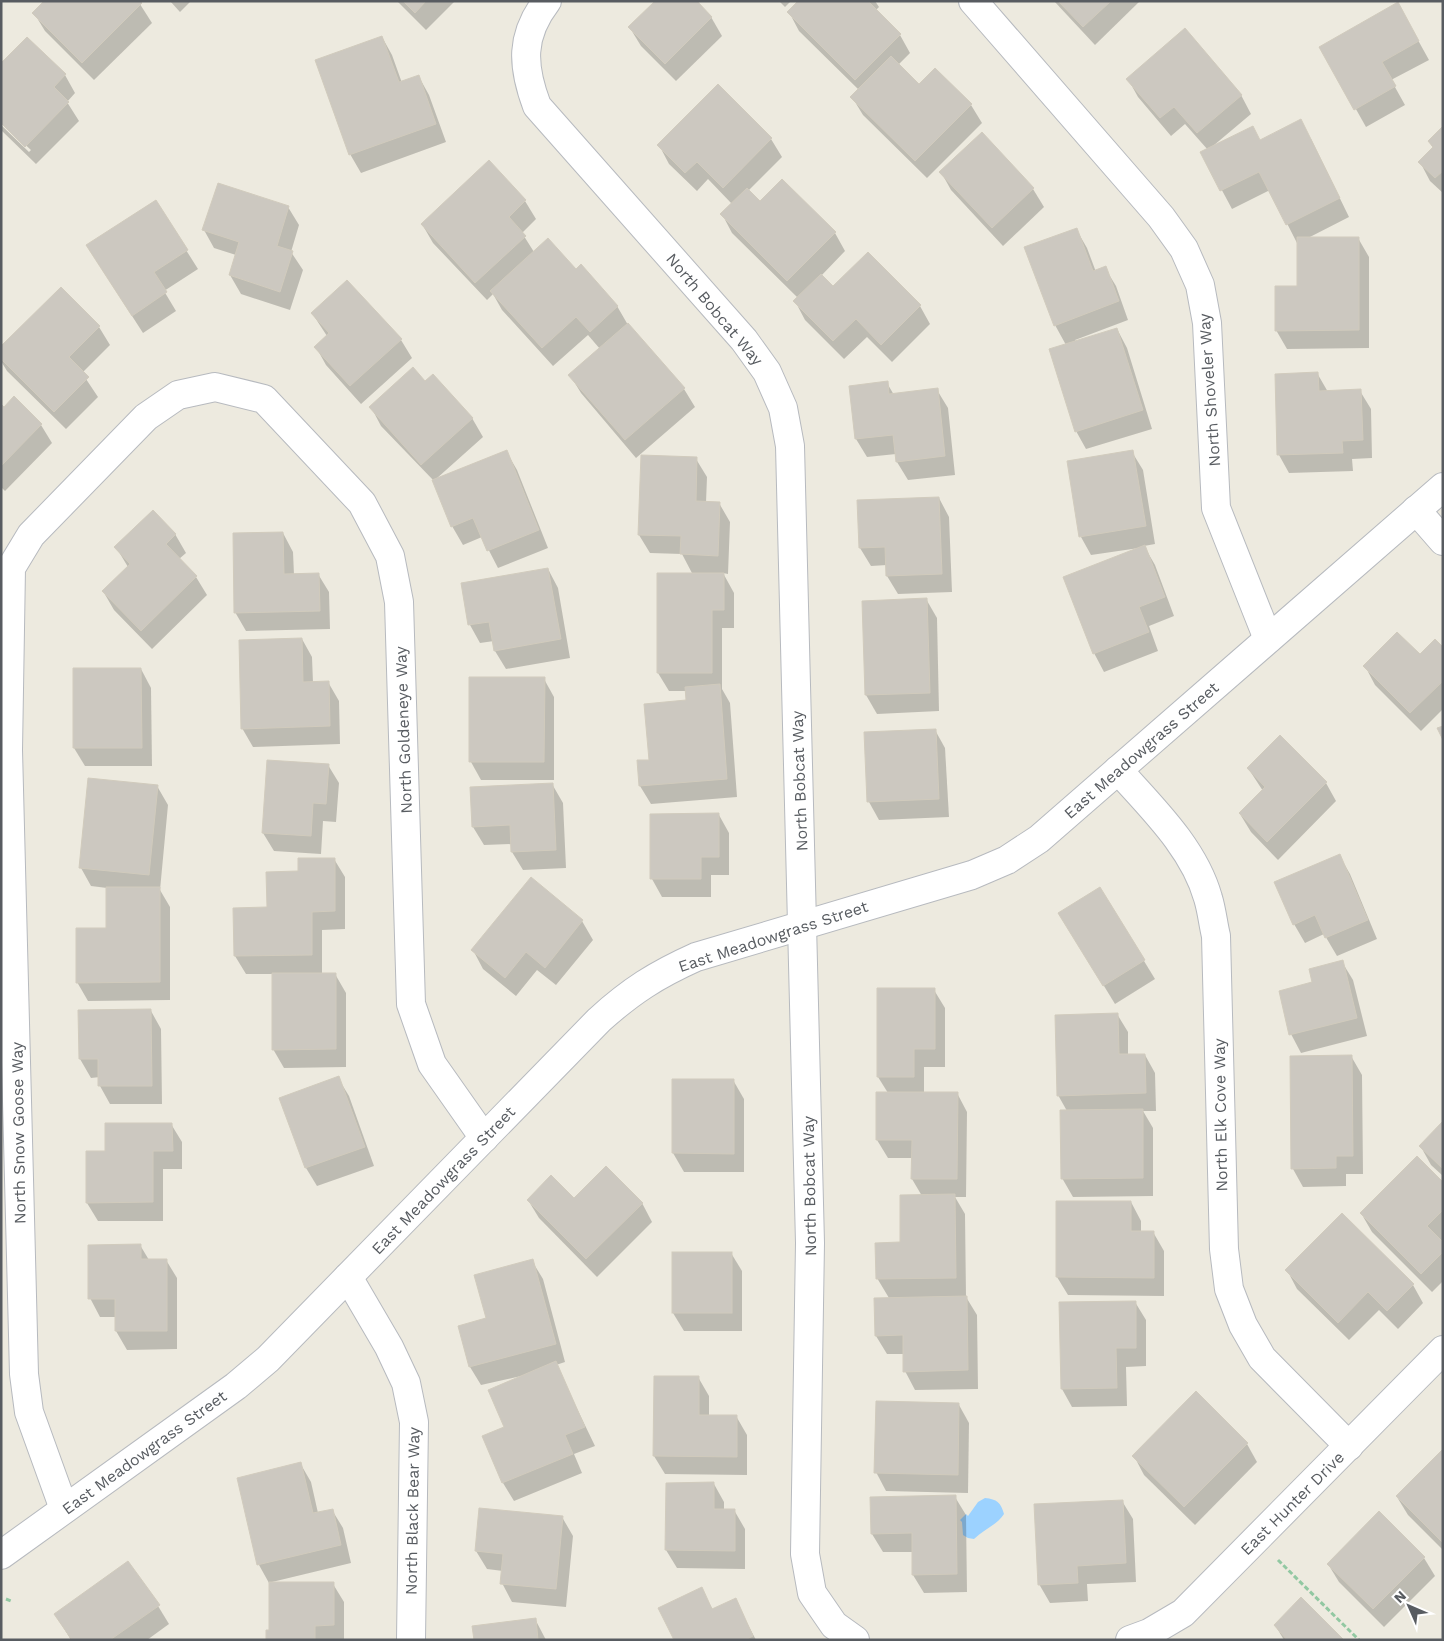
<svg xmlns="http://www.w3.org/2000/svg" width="1444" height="1641" font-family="'Work Sans',sans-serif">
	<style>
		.water { fill: #9cd2ff }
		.shadow { fill: #0003 }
		.building { fill: #ccc8c0; stroke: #d1cbbd }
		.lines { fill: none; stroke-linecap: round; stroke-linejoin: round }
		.minor-casing { stroke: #b7babf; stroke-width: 30 }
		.path { stroke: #92c8a2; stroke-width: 3; stroke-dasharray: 5 2.5; stroke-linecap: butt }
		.minor { stroke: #fff; stroke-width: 28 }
		.labels { text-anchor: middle; stroke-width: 4; stroke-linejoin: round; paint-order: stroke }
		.street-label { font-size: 16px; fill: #585c61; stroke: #fff }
	</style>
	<rect width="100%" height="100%" fill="#edeadf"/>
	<path class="water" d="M985,1498C997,1499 1001,1503 1004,1514C997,1525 984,1529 974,1539L968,1538L963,1535L962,1522L960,1520L966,1514L968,1516L978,1502Z"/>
	<g class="shadow">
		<path d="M138,1L152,23L94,80L45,31L34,13Z"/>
		<path d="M170,1H191L180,12Z"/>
		<path d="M397,1H455L426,30Z"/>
		<path d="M779,1H791L785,7Z"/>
		<path d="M800,1H875L879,7L875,11L900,35L910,53L898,65L919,86L935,70L971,105L982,123L927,178L863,115L852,97L859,90L799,31L789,12Z"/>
		<path d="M1054,1H1140L1095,45Z"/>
		<path d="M1398,4L1429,60L1391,80L1405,105L1366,127L1321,47Z"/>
		<path d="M711,17L722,36L676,81L641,46L630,28Z"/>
		<path d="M382,37L392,55L402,83L419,77L429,95L446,142L361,173L350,154Z"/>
		<path d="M65,75L75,93L67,102L79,121L36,164L1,130V125L29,152L31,150L1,122Z"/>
		<path d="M1128,79L1241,95L1251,114L1213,146L1260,141L1311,139L1349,217L1306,239L1358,238L1369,257V348L1287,349L1276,330L1298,287L1297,243L1270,190L1232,209L1202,153L1208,150L1185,124L1171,136L1138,97Z"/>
		<path d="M718,86L771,139L782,157L748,191L760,203L835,233L845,251L821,276L833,288L920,306L930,324L892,362L867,337L844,359L805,320L795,301L798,298L732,233L722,214L732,204L708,179L697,191L669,164L659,145Z"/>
		<path d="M1443,127V193L1430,181L1420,162L1433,148L1429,141Z"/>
		<path d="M982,134L1033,189L1044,207L1003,246L951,190L941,172Z"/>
		<path d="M489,162L525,201L536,219L522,233L534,252L617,306L628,325L684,389L695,407L636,458L581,393L570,375L600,349L588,335L553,366L502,310L493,294L487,300L433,243L422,224Z"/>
		<path d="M155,201L198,269L164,291L176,311L143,333L87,246Z"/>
		<path d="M288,207L299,225L291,252L303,270L290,310L241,294L230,275L236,255L214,248L204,230Z"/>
		<path d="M1076,229L1087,248L1096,272L1105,268L1116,286L1128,320L1075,340L1076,342L1117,329L1127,348L1152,429L1086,449L1076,431L1066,345L1055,325Z"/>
		<path d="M61,288L99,327L110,345L82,373L98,397L66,429L7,371L1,361V348Z"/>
		<path d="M312,313L401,340L412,358L361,404L326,365L316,347L327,336Z"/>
		<path d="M1317,373L1328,392L1360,391L1371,409L1372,458L1352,459L1353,471L1289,473L1279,455Z"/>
		<path d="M425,382L472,418L483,437L436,479L506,451L517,470L548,548L498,568L482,537L463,545L452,526L434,481L381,426L371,407Z"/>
		<path d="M887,383L894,395L937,390L948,408L955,475L908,480L897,462L896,454L867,457L856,439Z"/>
		<path d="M14,398L41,425L52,443L5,491L1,487V405L4,408Z"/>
		<path d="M1132,452L1143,470L1155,544L1144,546L1155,565L1174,616L1149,626L1158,651L1104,672L1094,653L1139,548L1091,555L1081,537Z"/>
		<path d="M696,459L707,477L706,503H719L730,522L728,574L723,573L734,593V628H722V689L730,703L737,797L651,804L640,786L650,761L688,701L687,691H669L658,673L693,575L682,554L650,553L639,535Z"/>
		<path d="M939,498L949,517L952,592L898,594L887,576V565L871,566L860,548Z"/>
		<path d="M283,533L293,552L294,575L318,574L329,592L330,629L246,631L235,612Z"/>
		<path d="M175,534L186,553L179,559L196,577L207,595L152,649L114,610L103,591L128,567L116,547Z"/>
		<path d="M548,569L558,588L570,658L506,669L495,651L494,641L480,643L470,625Z"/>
		<path d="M926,599L937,618L939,711L877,714L866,695L863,602Z"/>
		<path d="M302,639L312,657L313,683L328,682L339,701L340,744L253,747L242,728Z"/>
		<path d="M1443,649V709L1421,731L1375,685L1365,666L1420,656Z"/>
		<path d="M141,669L151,688L152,766H85L74,748Z"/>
		<path d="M544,679L554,697V780H481L471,762Z"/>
		<path d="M935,730L945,748L949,817L879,820L869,802L865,733Z"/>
		<path d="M328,765L339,783L336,822L323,821L321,854L274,851L263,833Z"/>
		<path d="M1248,768L1326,783L1336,801L1278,860L1251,832L1240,814L1263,791Z"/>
		<path d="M552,784L563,803L566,868L523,870L512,852V844L484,845L473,827Z"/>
		<path d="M157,786L168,805L160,890L170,907V1000L88,1001L77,982L107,929V888L91,886L81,868Z"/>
		<path d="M719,815L729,833V875H711V897H662L652,879Z"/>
		<path d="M1339,855L1350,874L1377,939L1337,956L1324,934L1305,943L1294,924Z"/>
		<path d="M334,859L345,877V929L322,930V974H335L346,993V1067L284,1068L273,1049V974H246L235,956L300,872Z"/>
		<path d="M531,879L582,921L593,940L556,985L537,970L516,996L483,969L473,950Z"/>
		<path d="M1100,889L1155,979L1115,1004L1071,932Z"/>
		<path d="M1342,962L1353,980L1367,1036L1301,1053L1291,1034L1314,983Z"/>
		<path d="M934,990L945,1008V1067H924V1093H957L967,1112L966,1197H955L965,1214L966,1297L977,1315L978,1389L915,1390L905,1371L904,1354H887L876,1336L889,1298L877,1278L902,1244L922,1196L912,1179L913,1158H888L877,1140L888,1093L878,1077Z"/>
		<path d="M151,1011L161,1029L162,1104H110L100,1086V1077L91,1078L80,1059V1012Z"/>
		<path d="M1117,1014L1128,1032V1055H1145L1155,1073L1156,1111H1143L1153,1128V1196L1073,1197L1062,1178L1067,1111L1058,1095Z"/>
		<path d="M1351,1056L1362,1075L1363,1174H1346V1186L1303,1187L1293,1169Z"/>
		<path d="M338,1078L349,1096L374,1166L317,1186L306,1168L281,1099Z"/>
		<path d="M673,1080H733L744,1099V1172H684L673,1153Z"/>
		<path d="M1443,1123V1176L1431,1165L1421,1147Z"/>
		<path d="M171,1124L182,1142V1169H163V1221H98L87,1203L106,1152Z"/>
		<path d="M1443,1184V1239L1441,1241L1443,1243V1281L1432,1292L1372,1232L1361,1213Z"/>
		<path d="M528,1200L642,1203L652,1222L597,1277L539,1218Z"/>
		<path d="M1131,1202L1141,1221V1232H1153L1164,1251V1296L1068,1295L1057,1277Z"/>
		<path d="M140,1245L149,1260H166L177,1278V1349L127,1350L116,1331V1317H100L90,1298Z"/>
		<path d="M731,1253L742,1271V1331H684L673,1313Z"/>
		<path d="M532,1261L543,1279L565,1362L556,1365L595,1446L574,1454L582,1473L514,1501L503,1483L484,1437L506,1428L530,1374L481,1385L470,1367L459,1327L487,1319Z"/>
		<path d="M1287,1270L1413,1285L1423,1303L1398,1329L1379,1310L1349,1340L1297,1289Z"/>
		<path d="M1135,1302L1146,1320V1366L1126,1367L1127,1406L1072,1407L1062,1389Z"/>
		<path d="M698,1377L709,1396V1416H736L747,1435V1475L665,1474L654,1456Z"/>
		<path d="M959,1405L969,1423L968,1493L886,1491L876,1472Z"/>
		<path d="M1247,1444L1257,1462L1195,1525L1144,1475L1134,1456Z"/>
		<path d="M1443,1451V1550L1408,1515L1397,1497Z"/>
		<path d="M300,1463L311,1482L318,1513L332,1510L343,1528L351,1563L272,1582L333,1584L344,1602V1640H267L270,1631L269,1583L259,1565L238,1479Z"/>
		<path d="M667,1484H714L724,1502V1510H734L745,1529V1569L677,1568L666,1550Z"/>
		<path d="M955,1497L966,1515L967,1592L924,1593L913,1575V1552H883L872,1534Z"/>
		<path d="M1122,1501L1133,1519L1136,1582L1087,1584L1088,1601L1050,1603L1039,1584Z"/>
		<path d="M562,1517L573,1536L566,1607L512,1602L502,1583L503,1571L487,1569L476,1551Z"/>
		<path d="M1424,1558L1435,1576L1384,1627L1339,1582L1328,1564Z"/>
		<path d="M701,1589L713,1610L735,1600L756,1640H675Z"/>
		<path d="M158,1606L169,1624L147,1640H71L55,1614Z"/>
		<path d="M535,1619L546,1640H475Z"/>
		<path d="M1275,1625L1342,1640H1284Z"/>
	</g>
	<g class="building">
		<path d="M44,1H140L142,3L82,63L32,13Z"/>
		<path d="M403,1H426L415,13Z"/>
		<path d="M655,1H697L712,17L665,64L628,27Z"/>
		<path d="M798,1H868L901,34L855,80L787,12Z"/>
		<path d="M1058,1H1111L1083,27Z"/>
		<path d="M1398,2L1419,41L1382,62L1396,86L1354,110L1319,47Z"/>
		<path d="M1185,28L1242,95L1197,133L1174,107L1160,118L1126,79Z"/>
		<path d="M382,36L399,82L419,75L436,124L349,155L315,60Z"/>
		<path d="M27,37L66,74L54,87L69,102L25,147L1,123V63Z"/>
		<path d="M891,56L919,84L935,68L972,104L915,161L850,97Z"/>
		<path d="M718,84L772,138L723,188L697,162L685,173L657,145Z"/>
		<path d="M1301,119L1340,198L1286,225L1259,172L1220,191L1200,152L1253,126L1260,140Z"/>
		<path d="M1443,126V171L1435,178L1418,162L1433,147L1428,141Z"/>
		<path d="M982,132L1034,188L992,228L939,172Z"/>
		<path d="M489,160L526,200L509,217L526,236L475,283L421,224Z"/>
		<path d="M782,179L836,232L787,281L720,214L747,188L760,201Z"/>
		<path d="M218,183L289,206L277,246L293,251L280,292L229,275L239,242L202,230Z"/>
		<path d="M156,200L188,250L154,272L167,292L132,316L86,245Z"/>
		<path d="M1077,228L1093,271L1106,266L1119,301L1054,326L1024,247Z"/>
		<path d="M1297,237H1359V330L1275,331V286H1297Z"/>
		<path d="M548,238L576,269L581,264L618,306L590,332L576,317L542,348L490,291Z"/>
		<path d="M868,252L921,305L881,345L856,319L833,341L793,301L821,274L833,286Z"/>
		<path d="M347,280L402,339L350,386L314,347L329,333L311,313Z"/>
		<path d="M61,287L100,326L69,357L89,377L54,412L1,359V346Z"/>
		<path d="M628,323L685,388L625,440L568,375Z"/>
		<path d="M1117,328L1143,410L1075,432L1049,349Z"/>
		<path d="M413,367L425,381L433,374L473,418L421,465L369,407Z"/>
		<path d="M1318,372L1319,391L1361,389L1363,440L1342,441L1343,453L1277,455L1275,374Z"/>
		<path d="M888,381L889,394L938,388L945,456L896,462L893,435L855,439L849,386Z"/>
		<path d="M14,396L42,424L1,466V404L4,407Z"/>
		<path d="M507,450L539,530L487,551L473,518L451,527L432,480Z"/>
		<path d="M1133,450L1146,526L1079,537L1067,461Z"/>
		<path d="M641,455L697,457L696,501L720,502L718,556L680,554L681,536L638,535Z"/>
		<path d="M939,497L942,574L886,576L885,547L859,548L857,500Z"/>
		<path d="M153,510L176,534L166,544L197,576L141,631L102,591L130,564L114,547Z"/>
		<path d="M283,532L284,574L319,573L320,611L234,613L233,533Z"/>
		<path d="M1145,545L1165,597L1139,607L1149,632L1093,654L1063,577Z"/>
		<path d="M548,568L561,639L494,651L489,622L468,625L461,583Z"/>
		<path d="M657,573H724V610H712V673H657Z"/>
		<path d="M927,598L930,693L865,695L862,601Z"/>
		<path d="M1397,632L1420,654L1435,639L1443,647V681L1410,713L1363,666Z"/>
		<path d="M302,638L303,682L329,681L330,726L241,729L239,640Z"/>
		<path d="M73,668H141L142,748H73Z"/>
		<path d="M469,677H545L544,762H469Z"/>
		<path d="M720,684L727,779L639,786L637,760H649L644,704L686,700L685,687Z"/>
		<path d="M1443,726V740L1437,728Z"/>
		<path d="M936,729L939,799L867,802L864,732Z"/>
		<path d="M1280,735L1327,782L1267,842L1239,813L1265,787L1247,768Z"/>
		<path d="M267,760L329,764L326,804L313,803L311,836L262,833Z"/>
		<path d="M88,778L158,785L149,875L79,868Z"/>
		<path d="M553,783L556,850L511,852L510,825L472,827L470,787Z"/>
		<path d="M719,813V857H701V879H650V814Z"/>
		<path d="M1340,854L1368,920L1325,938L1315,915L1293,925L1274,882Z"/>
		<path d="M298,858H335V911L312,912V955L234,956L233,908L267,907L266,872L298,871Z"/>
		<path d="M531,877L583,920L545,968L526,952L505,978L471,950Z"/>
		<path d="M106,887H160V982L76,983V928H106Z"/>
		<path d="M1100,887L1145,960L1103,986L1058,913Z"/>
		<path d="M1343,960L1357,1018L1289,1035L1279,991L1312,982L1309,969Z"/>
		<path d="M272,973H336V1049L272,1050Z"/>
		<path d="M877,988H935V1049H914V1077H877Z"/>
		<path d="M151,1009L152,1086H98V1059H79L78,1010Z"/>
		<path d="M1118,1013L1119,1054H1145L1146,1093L1057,1096L1055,1015Z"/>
		<path d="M1352,1055L1353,1156H1336V1168L1291,1169L1290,1056Z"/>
		<path d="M339,1076L365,1147L305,1168L279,1098Z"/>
		<path d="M672,1079H734V1154L672,1153Z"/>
		<path d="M876,1092H958L957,1179H911L912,1140H876Z"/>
		<path d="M1143,1109V1178L1061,1179L1060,1110Z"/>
		<path d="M1443,1121V1169L1419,1146Z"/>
		<path d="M105,1123H172L173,1151H153V1202L86,1203V1151H105Z"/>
		<path d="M1417,1156L1443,1182V1210L1427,1226L1443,1242V1252L1421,1274L1360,1213Z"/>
		<path d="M606,1166L643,1203L586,1259L527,1200L551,1175L574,1198Z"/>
		<path d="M955,1194L956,1278L876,1279L875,1243L900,1242V1195Z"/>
		<path d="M1056,1201H1131V1231H1154V1278L1056,1277Z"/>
		<path d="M1342,1213L1414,1284L1387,1311L1368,1292L1338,1323L1285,1270Z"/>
		<path d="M141,1244V1259H167V1331H115V1299H88V1245Z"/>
		<rect x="672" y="1252" width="60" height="61"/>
		<path d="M533,1259L556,1344L469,1367L458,1326L486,1318L474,1275Z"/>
		<path d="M967,1296L968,1370L903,1372V1335L875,1336L874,1298Z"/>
		<path d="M1136,1301V1348H1116L1117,1388L1061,1389L1059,1302Z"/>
		<path d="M556,1361L585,1427L565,1435L573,1454L502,1483L482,1436L504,1427L488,1390Z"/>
		<path d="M654,1376H699V1415H737V1457L653,1456Z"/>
		<path d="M1196,1391L1248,1443L1184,1507L1132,1456Z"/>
		<path d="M876,1401L959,1403L958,1475L874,1473Z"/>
		<path d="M1443,1449V1543L1396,1496Z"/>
		<path d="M301,1462L313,1513L333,1509L341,1545L257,1565L237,1478Z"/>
		<path d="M714,1482V1509H735V1551L665,1550L666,1483Z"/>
		<path d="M956,1495L957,1574L912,1575V1533L871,1534L870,1497Z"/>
		<path d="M1123,1500L1126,1563L1077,1566L1078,1583L1038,1585L1034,1504Z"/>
		<path d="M479,1508L563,1516L556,1589L500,1584L503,1554L475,1551Z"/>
		<path d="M1379,1511L1425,1557L1373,1609L1327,1564Z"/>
		<path d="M128,1561L160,1605L110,1640H72L54,1614Z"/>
		<path d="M269,1582H334V1625L315,1626V1640H266V1630H269Z"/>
		<path d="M702,1587L712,1609L736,1598L753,1636L745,1640H674L658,1608Z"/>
		<path d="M1301,1597L1344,1640H1287L1274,1625Z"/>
		<path d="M536,1618L538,1640H474L472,1626Z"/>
	</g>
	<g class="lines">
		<defs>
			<g id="minor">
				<path d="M547,1C520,36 522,66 537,106L744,340L767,372L783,408L790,446L810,1243L805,1554L812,1593L834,1625L855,1640"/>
				<path d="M973,1L1161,217L1184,249L1200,285L1207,323L1216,508L1268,639"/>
				<path d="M1416,510L1443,541"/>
				<path d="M1118,770C1152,808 1194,848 1208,898C1212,911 1213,924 1216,936L1224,1249L1229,1289L1243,1325L1262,1358L1349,1446"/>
				<path d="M348,1277L389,1347L406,1383L414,1422L411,1640"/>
				<path d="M64,1509L29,1412L24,1374L8,750L11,568L31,535L146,417L178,395L215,387L264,399L362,503L390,556L399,602L411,1004L432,1064L484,1138"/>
				<path d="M1,1555L236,1386L268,1359L599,1020C631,991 656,975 696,957L972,875L1007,860L1039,839L1443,487"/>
				<path d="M1130,1640L1149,1633L1183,1613L1443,1350"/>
			</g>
		</defs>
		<use href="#minor" class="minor-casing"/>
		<g class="path">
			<path d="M1278,1560L1359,1640"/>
			<path d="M6,1599L11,1601"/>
		</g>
		<use href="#minor" class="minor"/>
	</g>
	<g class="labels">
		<g class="street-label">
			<text transform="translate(715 309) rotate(50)" y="6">North Bobcat Way</text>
			<text transform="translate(1209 390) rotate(-94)" y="6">North Shoveler Way</text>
			<text transform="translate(403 730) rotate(-92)" y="6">North Goldeneye Way</text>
			<text transform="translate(1141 750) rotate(-41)" y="6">East Meadowgrass Street</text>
			<text transform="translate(799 781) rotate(-92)" y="6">North Bobcat Way</text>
			<text transform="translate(773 936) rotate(-18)" y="6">East Meadowgrass Street</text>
			<text transform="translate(1220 1115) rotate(-91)" y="6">North Elk Cove Way</text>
			<text transform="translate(18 1133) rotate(-91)" y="6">North Snow Goose Way</text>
			<text transform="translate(443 1180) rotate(-46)" y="6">East Meadowgrass Street</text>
			<text transform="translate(809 1186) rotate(-91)" y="6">North Bobcat Way</text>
			<text transform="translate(144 1452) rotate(-36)" y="6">East Meadowgrass Street</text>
			<text transform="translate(1292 1503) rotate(-45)" y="6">East Hunter Drive</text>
			<text transform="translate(412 1511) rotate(-89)" y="6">North Black Bear Way</text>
		</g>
	</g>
	<rect width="1444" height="1641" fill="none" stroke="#585c61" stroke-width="5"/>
	<g transform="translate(1409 1606) rotate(315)" stroke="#ffffff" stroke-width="4" paint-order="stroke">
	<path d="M0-4L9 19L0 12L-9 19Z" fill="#585c61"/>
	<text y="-8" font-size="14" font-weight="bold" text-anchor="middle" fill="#585c61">N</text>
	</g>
</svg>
